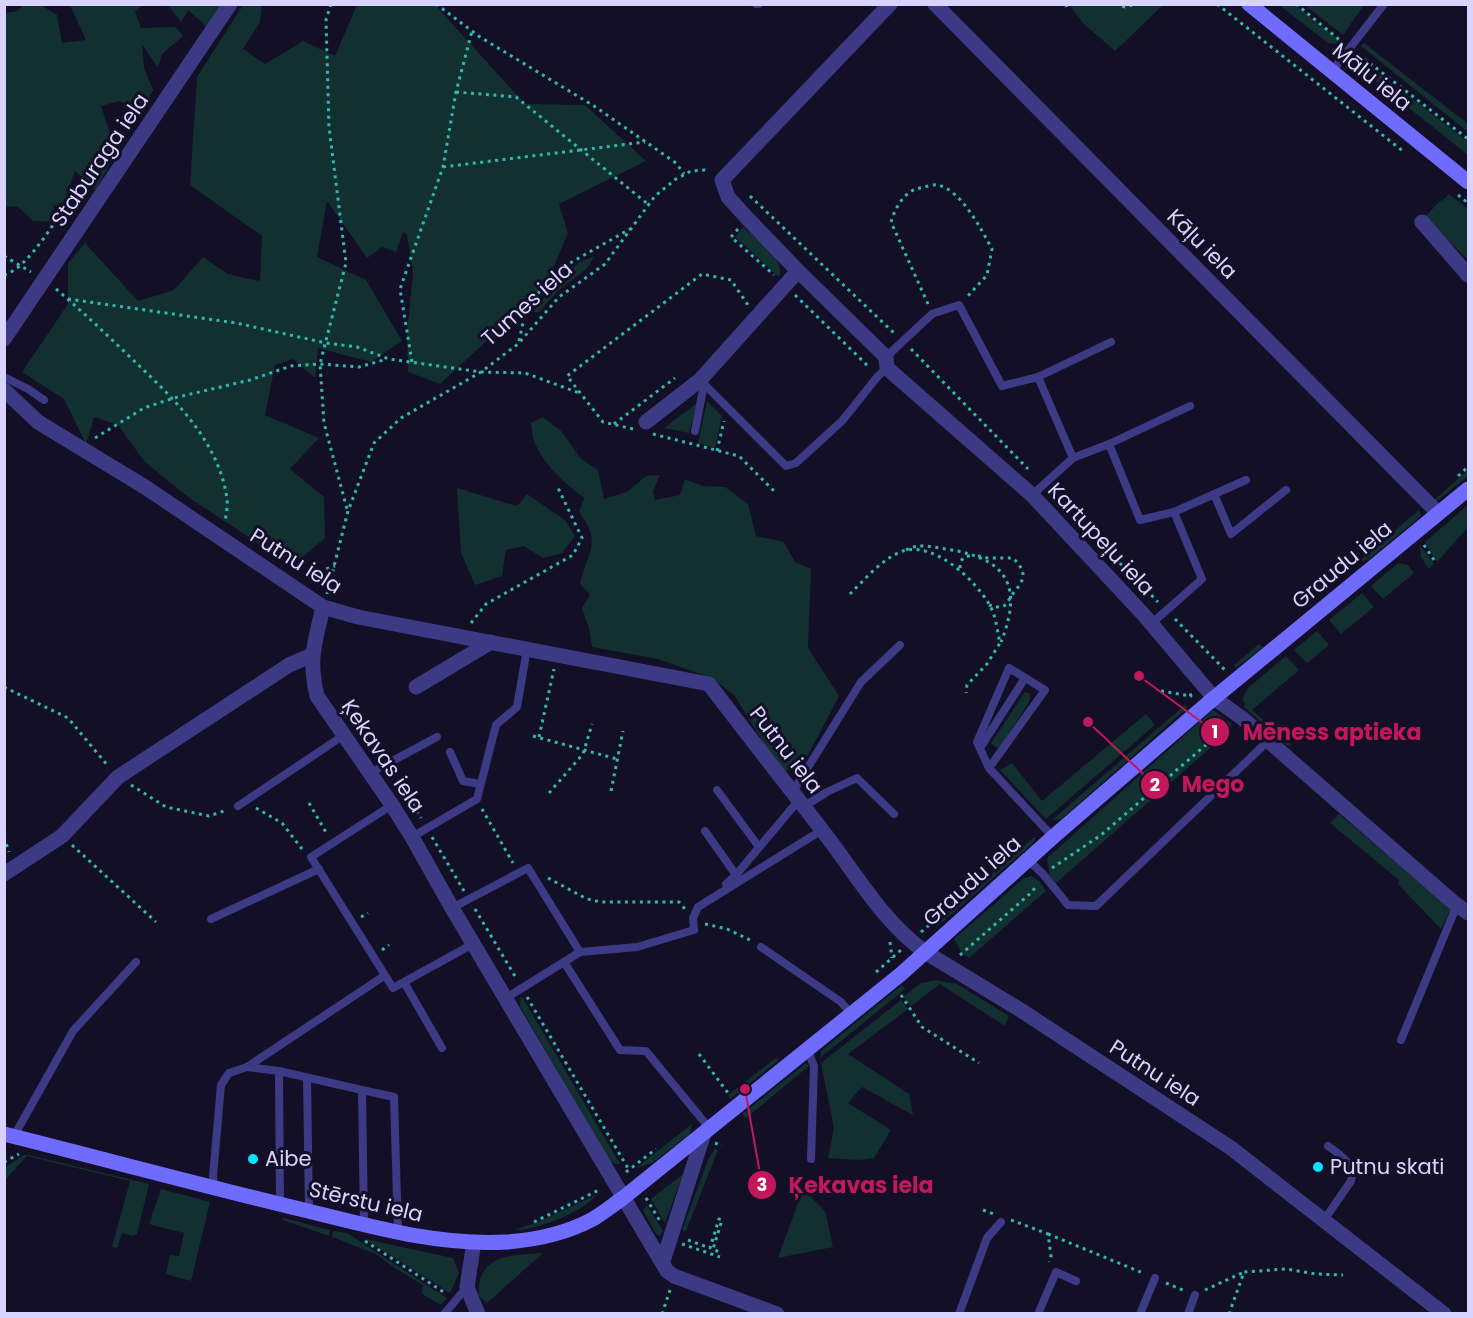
<svg xmlns="http://www.w3.org/2000/svg" width="1473" height="1318" font-family="Poppins,sans-serif">
	<style>
		.green { fill: #12302f }
		.lines { fill: none; stroke-linecap: round; stroke-linejoin: round }
		.path { stroke: #2fb8b0; stroke-width: 3; stroke-dasharray: 3 4.5; stroke-linecap: butt }
		.lane { stroke: #3d3a85; stroke-width: 8 }
		.street { stroke: #3d3a85; stroke-width: 15 }
		.secondary { stroke: #6f6bff; stroke-width: 15 }
		.poi-dot { fill: #00e5ff; stroke: #130f26; stroke-width: 2 }
		.labels { text-anchor: middle; stroke-width: 6; stroke-linejoin: round; paint-order: stroke }
		.street-label { font-size: 21px; fill: #d9d4ff; stroke: #130f26 }
		.poi-label { font-size: 21px; fill: #d9d4ff; stroke: #130f26; text-anchor: start }
		.leader { fill: none; stroke: #c2185b; stroke-width: 2 }
		.callout-dot { fill: #c2185b; stroke: #130f26; stroke-width: 2 }
		.mark-label { font-size: 18px; text-anchor: middle; font-weight: bold; fill: #fff }
		.callout-label { font-size: 22px; text-anchor: middle; font-weight: bold; fill: #c2185b; stroke: #130f26; stroke-width: 6; stroke-linejoin: round; paint-order: stroke }
	</style>
	<rect width="100%" height="100%" fill="#130f26"/>
	<g class="green">
		<path d="M23,5H41L57,15L62,43L86,40L70,5H143L135,12L141,28L176,27L183,36L162,54L158,68L142,44L144,68L153,90L143,111L119,101L101,106L116,152L96,190L75,171L66,197L72,215L53,204L57,222L33,221L18,207L5,206L4,13L18,11Z"/>
		<path d="M168,5H223L206,26L188,10L181,22Z"/>
		<path d="M243,5H262L260,22L243,49L265,64L303,41L335,56L357,5H435L525,104L585,105L646,161L559,204L568,233L545,287L440,384L408,372L407,334L413,273L407,235L403,232L396,252L382,247L367,258L327,201L317,257L366,280L402,341L371,362L318,348L315,378L293,359L275,365L265,415L319,438L290,469L324,497L325,538L292,566L188,497L144,461L118,425L94,417L86,444L64,399L22,372L68,304V263L85,243L138,301L174,290L203,257L228,274L260,281L262,236L190,185L197,77Z"/>
		<path d="M1069,5H1163L1115,51L1084,24Z"/>
		<path d="M1279,5H1295L1342,42L1334,44L1328,43Z"/>
		<path d="M1305,5H1364L1343,35Z"/>
		<path d="M1364,43L1468,124V132L1361,46Z"/>
		<path d="M1353,53L1468,142V155L1355,65Z"/>
		<path d="M1449,194L1468,209V260L1425,217L1441,200L1442,201Z"/>
		<path d="M743,227C756,239 786,257 779,277L735,237Z"/>
		<path d="M595,256L586,269L557,292L539,312H534L535,307L578,263Z"/>
		<path d="M707,401L722,416L715,448L698,443Z"/>
		<path d="M697,403L689,433L664,428Z"/>
		<path d="M543,417L561,431L581,459L598,470L604,499L627,492L646,476L660,475L653,491L655,500L680,495L685,479L703,486L725,487L748,504L756,536L784,542L795,562L811,569L808,648L839,696L808,755L783,774L734,695L712,678L658,659L592,647L589,628L582,608L590,595L580,584C587,551 603,543 579,512L584,498C565,484 543,464 534,441C532,436 532,428 531,423Z"/>
		<path d="M1468,470V476L1437,501L1434,500Z"/>
		<path d="M457,488L517,506L527,494L565,520L575,536L562,553L543,558L524,546L506,550L502,576L475,585L461,553Z"/>
		<path d="M1468,505V527L1437,562L1425,542Z"/>
		<path d="M1419,510L1421,515L1416,520L1369,559L1357,563Z"/>
		<path d="M1420,545L1434,564L1429,569L1421,557Z"/>
		<path d="M1398,563L1408,565L1414,573L1383,599L1371,586Z"/>
		<path d="M1362,593L1374,607L1341,634L1329,620Z"/>
		<path d="M1317,631L1329,645L1307,663L1294,650Z"/>
		<path d="M1259,644L1263,647L1236,668L1234,665Z"/>
		<path d="M1286,656L1299,670L1252,710L1292,745L1288,746L1244,707L1245,703L1242,700L1248,688Z"/>
		<path d="M1025,692L1030,694L1029,702L999,749L991,743Z"/>
		<path d="M1185,705L1187,708L1061,819L1052,820Z"/>
		<path d="M1213,710L1232,724L1224,736L1056,883L1050,877L1047,858Z"/>
		<path d="M1146,714L1155,725L1046,819L1000,770L1012,763L1042,801Z"/>
		<path d="M1339,814L1451,909L1441,929L1398,884L1399,880L1330,823Z"/>
		<path d="M1035,836V840L1031,845L937,927L935,923Z"/>
		<path d="M1031,876L1040,882L1046,891L969,958L962,953L954,939L1024,878Z"/>
		<path d="M935,980L957,984L1009,1016L1005,1026L940,984L911,1006L903,997L921,983Z"/>
		<path d="M902,985L905,989L820,1058L821,1051Z"/>
		<path d="M521,995L620,1164H615L608,1159L520,1006Z"/>
		<path d="M901,1000L908,1009L848,1054L909,1094L913,1115L862,1087L848,1103L891,1130L874,1158L860,1160L828,1158L834,1128L821,1063Z"/>
		<path d="M777,1057L779,1060L730,1099L728,1095Z"/>
		<path d="M806,1063L809,1066L746,1118L742,1114Z"/>
		<path d="M692,1124L690,1134L652,1163L636,1168Z"/>
		<path d="M715,1148L718,1150L686,1231L682,1230L708,1160Z"/>
		<path d="M23,1155H29L149,1184L137,1234L133,1236L122,1233L117,1248L112,1247L130,1181L27,1156L5,1180V1168Z"/>
		<path d="M683,1174L665,1223L651,1199Z"/>
		<path d="M161,1189L210,1202L191,1281L166,1274L170,1255L179,1256L184,1233L149,1224Z"/>
		<path d="M803,1189L825,1211L833,1247L778,1258Z"/>
		<path d="M596,1195C583,1212 536,1231 514,1230L538,1222Z"/>
		<path d="M647,1205L663,1231L660,1236L656,1234L643,1210Z"/>
		<path d="M283,1218L330,1230L329,1236L283,1220Z"/>
		<path d="M333,1231L347,1233L447,1298L441,1305L422,1294L423,1285L395,1268L376,1254L332,1237Z"/>
		<path d="M365,1239L453,1258L459,1273L450,1293Z"/>
		<path d="M543,1253L487,1303L479,1296C476,1254 512,1255 543,1253Z"/>
	</g>
	<g class="lines">
		<g class="path">
			<path d="M331,4L326,20L329,127L346,263L320,364L324,423L347,509"/>
			<path d="M436,4L480,37L594,106L676,163L684,174"/>
			<path d="M1115,4L1125,7L1135,4"/>
			<path d="M1217,4L1404,152"/>
			<path d="M1296,4L1341,41"/>
			<path d="M1065,6L1071,4"/>
			<path d="M1358,54L1468,139"/>
			<path d="M456,92L516,97L649,205"/>
			<path d="M443,167L645,142"/>
			<path d="M1458,195L1468,203"/>
			<path d="M750,196L895,334"/>
			<path d="M738,229L731,237L774,275"/>
			<path d="M4,256L31,272"/>
			<path d="M4,275C29,269 62,210 77,188"/>
			<path d="M56,289C82,311 106,334 131,358C172,397 219,440 227,499C228,506 226,515 225,522"/>
			<path d="M795,295L870,368"/>
			<path d="M68,299L236,323L326,343L357,347L389,359L481,372L525,373L582,394"/>
			<path d="M928,304L891,222C895,208 904,191 920,188C926,187 933,184 938,185C962,191 981,229 992,249L987,275L967,297"/>
			<path d="M519,341L527,305L563,267L630,229"/>
			<path d="M911,349L1028,469"/>
			<path d="M412,362L400,289L443,167L456,92L472,31"/>
			<path d="M614,424L675,378"/>
			<path d="M633,429L603,422L567,376L702,274L731,280L748,305"/>
			<path d="M653,434L739,456L777,494"/>
			<path d="M95,438L144,408L174,398L250,380L291,366L320,364L359,367L387,359"/>
			<path d="M717,451L724,421"/>
			<path d="M1458,476L1468,467"/>
			<path d="M1424,545L1436,563"/>
			<path d="M1104,547L1158,602"/>
			<path d="M906,550C918,543 933,547 946,549C1006,558 1024,585 1001,642"/>
			<path d="M978,556L988,558H1013C1026,571 1026,578 1015,591C1005,603 1008,611 989,605"/>
			<path d="M960,568V563L963,558L971,555"/>
			<path d="M305,576L335,566"/>
			<path d="M327,594L348,511L374,443L401,418L481,372L518,344L559,297L605,264L655,196L676,179L691,171L705,170L709,172"/>
			<path d="M850,594C865,579 883,558 903,551C934,541 975,580 989,604C996,615 997,630 1000,643L987,664L967,685L966,693"/>
			<path d="M1175,619L1225,670"/>
			<path d="M471,623L486,604L573,555L582,538L558,488"/>
			<path d="M4,687L68,718L108,766"/>
			<path d="M1161,691L1191,696L1190,693"/>
			<path d="M355,706L383,754"/>
			<path d="M533,736L617,759"/>
			<path d="M539,737L554,669"/>
			<path d="M394,772L421,818"/>
			<path d="M131,785L166,807L209,816L227,810"/>
			<path d="M611,791L623,731"/>
			<path d="M549,793L583,754L592,724"/>
			<path d="M309,803L327,834"/>
			<path d="M256,808L282,823L302,849"/>
			<path d="M482,809L513,863"/>
			<path d="M4,837L9,852"/>
			<path d="M432,837L464,891"/>
			<path d="M72,845L156,922"/>
			<path d="M1052,868L1101,835L1221,732L1225,722"/>
			<path d="M548,878L587,899L601,902H679L686,910"/>
			<path d="M475,909L516,978"/>
			<path d="M361,917L368,913"/>
			<path d="M705,924L727,929L752,941"/>
			<path d="M921,932L948,909"/>
			<path d="M890,942L892,958"/>
			<path d="M382,950L389,945"/>
			<path d="M960,955L1032,892L1036,886"/>
			<path d="M876,972L901,950"/>
			<path d="M901,995L922,1027L979,1063"/>
			<path d="M527,997L629,1170"/>
			<path d="M699,1054L728,1093"/>
			<path d="M715,1143L722,1146"/>
			<path d="M4,1162L19,1154"/>
			<path d="M626,1172L656,1149"/>
			<path d="M646,1198L660,1221"/>
			<path d="M983,1210L994,1214"/>
			<path d="M1011,1220L1048,1234L1051,1256L1049,1262"/>
			<path d="M534,1222L601,1189"/>
			<path d="M1048,1234L1143,1273"/>
			<path d="M688,1240L710,1248L719,1219L722,1220L713,1249L721,1253"/>
			<path d="M365,1241L445,1293"/>
			<path d="M682,1244L720,1257"/>
			<path d="M1166,1283L1185,1291"/>
			<path d="M1205,1290L1244,1272"/>
			<path d="M662,1314L670,1290"/>
			<path d="M1229,1314L1244,1272L1286,1269L1316,1274L1343,1275"/>
		</g>
		<g class="lane">
			<path d="M756,4H759"/>
			<path d="M1332,71L1384,4"/>
			<path d="M886,357L932,314L959,305L1002,386L1038,377L1073,458L1109,444L1140,520L1174,512L1202,579L1151,624"/>
			<path d="M4,377L28,389L44,400"/>
			<path d="M1038,377L1111,342"/>
			<path d="M700,380L786,466L796,463L842,421L878,376L887,368"/>
			<path d="M695,431L704,384"/>
			<path d="M1109,444L1190,406"/>
			<path d="M1214,494L1231,534L1286,490"/>
			<path d="M1032,495L1073,458"/>
			<path d="M1174,512L1246,480"/>
			<path d="M980,748L1025,678"/>
			<path d="M450,752L463,781L480,784"/>
			<path d="M989,768L1045,690L1009,668L977,742L989,768L1053,837"/>
			<path d="M370,773L437,737"/>
			<path d="M717,790L759,847"/>
			<path d="M792,793L861,682L900,645"/>
			<path d="M392,805L311,857L393,988L473,944"/>
			<path d="M238,806L344,735"/>
			<path d="M803,807L827,792L857,778L894,814"/>
			<path d="M705,831L736,875"/>
			<path d="M412,837L477,799L496,725L517,707L527,649"/>
			<path d="M1028,860L1043,874L1068,905L1096,906L1268,741"/>
			<path d="M726,884L736,875L798,801"/>
			<path d="M452,908L528,868L580,952L506,998"/>
			<path d="M211,919L319,869"/>
			<path d="M761,947L841,1002L851,1014"/>
			<path d="M580,952L637,947L694,930L693,918L698,907L822,830"/>
			<path d="M564,962L620,1050L646,1051L710,1129"/>
			<path d="M405,984L442,1048"/>
			<path d="M1401,1040L1457,905"/>
			<path d="M807,1049L814,1066L811,1159"/>
			<path d="M279,1071L280,1204"/>
			<path d="M307,1078L309,1211"/>
			<path d="M362,1090L394,1097L398,1232"/>
			<path d="M14,1136L73,1031L136,962"/>
			<path d="M214,1187L213,1176L221,1085L229,1073L247,1067"/>
			<path d="M1324,1220L1351,1181C1356,1164 1340,1155 1328,1146"/>
			<path d="M364,1225L362,1090L279,1071L247,1067L384,976"/>
			<path d="M444,1314L467,1287"/>
			<path d="M959,1314L987,1238L1001,1222"/>
			<path d="M1038,1314L1056,1272L1076,1281"/>
			<path d="M1140,1314L1155,1278"/>
			<path d="M1188,1314L1195,1295"/>
		</g>
		<g class="street">
			<path d="M890,4L722,180L728,197L747,218L798,271L886,357L887,368L1032,495L1143,614L1214,698L1242,718L1453,902L1468,913"/>
			<path d="M935,4L1438,513"/>
			<path d="M1422,222L1468,275"/>
			<path d="M4,339L230,4"/>
			<path d="M4,390L38,422L145,487L323,607L358,617L709,684C746,733 784,781 822,830C855,872 881,920 925,952L1022,1011L1231,1148L1444,1314"/>
			<path d="M646,422L700,380L798,271"/>
			<path d="M323,607C315,642 308,659 317,696L392,805L412,837L452,908L667,1271L674,1276L777,1314"/>
			<path d="M416,687L491,642"/>
			<path d="M4,874L62,836L118,777L289,665L312,655"/>
			<path d="M474,1242L467,1287L478,1314"/>
			<path d="M663,1261L704,1133"/>
		</g>
		<g class="secondary">
			<path d="M1249,4L1468,182"/>
			<path d="M4,1134C104,1159 204,1186 304,1210C370,1226 437,1246 506,1242C535,1240 567,1233 593,1219C603,1213 613,1205 623,1198L901,974L1053,837L1214,698L1468,489"/>
		</g>
	</g>
	<g class="poi-dot">
		<circle cx="253" cy="1159" r="6"/>
		<circle cx="1318" cy="1167" r="6"/>
	</g>
	<g class="labels">
		<g class="street-label">
			<text transform="translate(1372 77) rotate(39)" y="7">Mālu iela</text>
			<text transform="translate(100 160) rotate(-56)" y="7">Staburaga iela</text>
			<text transform="translate(1202 244) rotate(45)" y="7">Kāļu iela</text>
			<text transform="translate(527 304) rotate(-42)" y="7">Tumes iela</text>
			<text transform="translate(1101 539) rotate(47)" y="7">Kartupeļu iela</text>
			<text transform="translate(296 561) rotate(32)" y="7">Putnu iela</text>
			<text transform="translate(1342 565) rotate(-40)" y="7">Graudu iela</text>
			<text transform="translate(786 750) rotate(52)" y="7">Putnu iela</text>
			<text transform="translate(383 756) rotate(56)" y="7">Ķekavas iela</text>
			<text transform="translate(972 881) rotate(-42)" y="7">Graudu iela</text>
			<text transform="translate(1155 1073) rotate(33)" y="7">Putnu iela</text>
			<text transform="translate(366 1202) rotate(13)" y="7">Stērstu iela</text>
		</g>
		<g class="poi-label">
			<text x="265" y="1166">Aibe</text>
			<text x="1330" y="1174">Putnu skati</text>
		</g>
	</g>
	<path class="leader" d="M1139 676L1215 732M1088 722L1155 785M745 1089L762 1185"/>
	<g class="callout-dot">
		<circle cx="1139" cy="676" r="6"/>
		<circle cx="1088" cy="722" r="6"/>
		<circle cx="745" cy="1089" r="6"/>
		<circle cx="1215" cy="732" r="15"/>
		<circle cx="1155" cy="785" r="15"/>
		<circle cx="762" cy="1185" r="15"/>
	</g>
	<g class="mark-label">
		<text x="1215" y="738">1</text>
		<text x="1155" y="791">2</text>
		<text x="762" y="1191">3</text>
	</g>
	<g class="callout-label">
		<text x="1332" y="740">Mēness aptieka</text>
		<text x="1213" y="792">Mego</text>
		<text x="861" y="1193">Ķekavas iela</text>
	</g>
	<rect width="1473" height="1318" fill="none" stroke="#d9d4ff" stroke-width="12"/>
</svg>
